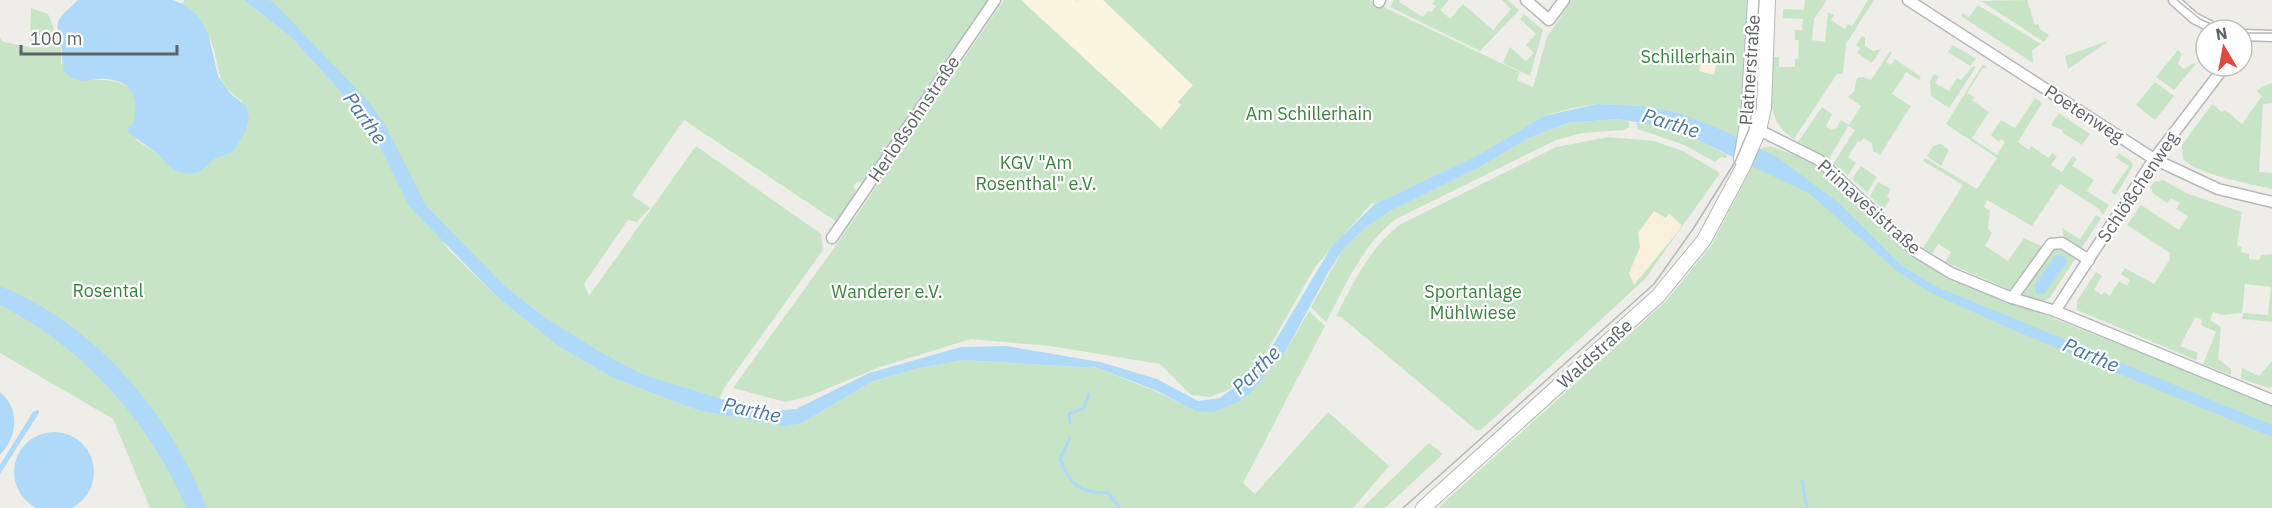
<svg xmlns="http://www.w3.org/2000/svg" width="2272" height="508" font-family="'IBM Plex Sans',sans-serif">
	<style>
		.commercial { fill: #fbf5e0 }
		.green { fill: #c7e5c6 }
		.sand { fill: #f8f0da }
		.water { fill: #aed9f8 }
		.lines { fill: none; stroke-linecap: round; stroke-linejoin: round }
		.stream { stroke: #aed9f8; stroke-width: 3 }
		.minor-casing { stroke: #b4b7bb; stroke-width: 13 }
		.secondary-casing { stroke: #b3b6ba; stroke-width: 16 }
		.minor { stroke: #fff; stroke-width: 10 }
		.secondary { stroke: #fff; stroke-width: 14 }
		.tram { stroke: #b5b6b6; stroke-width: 1.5 }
		.labels { text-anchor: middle; stroke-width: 4.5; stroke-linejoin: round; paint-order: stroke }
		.park-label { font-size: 18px; fill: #3c803e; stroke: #fff }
		.street-label { font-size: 18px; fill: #5f6266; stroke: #fff }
		.water-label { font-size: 20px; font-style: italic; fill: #4875a2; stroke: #fff }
	</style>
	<rect width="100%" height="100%" fill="#efede7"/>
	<path class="commercial" d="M1021,0H1074L1077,3L1080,0H1103L1193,86L1178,101L1181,105L1161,129Z"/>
	<g class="green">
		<path d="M184,0H244L292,38L357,110L448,249L496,296L558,346L613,378L697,410L785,427L802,423L871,382L915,369L962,360L1098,368L1155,391L1195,411L1238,402L1250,393L1283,356L1309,311L1325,326L1243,483L1255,494L1328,412L1389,466L1353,508H150L113,419L0,353V38L3,42L30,47L31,8L48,14L61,46V63L77,80C95,80 135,76 137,103C138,115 134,125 136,140L159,155L168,166L201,171L215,159L233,152L242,101C218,84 220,75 214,50C209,32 197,15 183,4Z"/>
		<path d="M270,0H989L864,182H857L853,186L857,192L837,222L684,120L634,192L632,195L650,208L637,222L628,220L584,284L589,296L696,146L821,234L823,250L724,388L719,399L644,375L600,353L546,318L506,287L425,204L404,166Z"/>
		<path d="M1004,0H1021L1161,129L1181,105L1178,102L1193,85L1103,0H1369L1520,72L1517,80L1533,87L1547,37L1572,0H1749L1744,101L1739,136L1734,138L1720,129L1642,106L1597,104L1572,108L1544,116L1478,155L1375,204L1372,203L1315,267L1263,358L1230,389L1210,397L1191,395L1160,364L1050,346L971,339L880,367L809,396L785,402L733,388L837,244Z"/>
		<path d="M1394,0H1400L1399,2L1423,17L1428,11L1432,12L1436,6L1432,4L1435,0H1449L1440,10L1450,19L1463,4L1493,30L1511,9L1502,0H1508L1519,10L1480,51L1390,7Z"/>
		<path d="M1805,0H1827L1814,19L1812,40L1825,42L1828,12L1834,15L1831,20L1845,29L1848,24L1852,26L1868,0H1874L1846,44L1843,74H1837L1794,139C1763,120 1772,88 1773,57H1779V67H1795V59H1798L1799,40H1795V30H1802L1803,19L1783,18V9L1804,10Z"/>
		<path d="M2027,0L2035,25L2038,24L2040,29L2049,35L2044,42L1981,1Z"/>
		<path d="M1978,5L2041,44L2032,51L2033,63L1961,16L1963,13L1969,17Z"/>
		<path d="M1524,14L1543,30L1530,76L1503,63L1510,47L1526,61L1534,53L1526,45L1536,34L1520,19Z"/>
		<path d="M1862,36L1865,38V46L1873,51L1881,49L1872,63L1857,53L1860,48L1856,45Z"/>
		<path d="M2105,42H2107L2068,69L2065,56Z"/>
		<path d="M1953,45L1976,59L1970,66L1948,52Z"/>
		<path d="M2178,50L2182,54L2178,64L2184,69L2194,63L2196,64L2174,90L2156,77Z"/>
		<path d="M1890,51L1892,53L1886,62L1891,65L1895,59L1921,77L1919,80L1906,72L1892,94L1911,106L1880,155L1873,151L1872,143L1864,138L1860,142L1858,141L1848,157L1856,163L1848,175L1833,164L1855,130L1848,126L1828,161L1798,142L1822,107L1832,114L1826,126L1830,130L1836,129L1841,120L1849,125L1861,106L1848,97L1854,91L1857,78L1863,77L1871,80Z"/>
		<path d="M1983,64L1988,67L1982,69L1967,93L1974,97L1972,100L1989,112L1972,138L1997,155L2005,142L2001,139L1999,142L1991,135L2001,120L2015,128L2035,98L2042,103L2018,142L2029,150L2031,146L2049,158L2052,153L2057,156L2051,165L2062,172L2073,156L2077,159L2072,166L2094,180L2087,191L2109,205L2103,215L2098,208L2060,184L2032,226L1987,200L1984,207L1990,211L1988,228L1992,233L1985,246L2008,261L2024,238L2043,247L2013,291L1945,262L1951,252L1938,244L1932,254L1923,248L1963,185L1923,161L1925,158L1977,189L1997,158L1946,124Z"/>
		<path d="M1973,66L1976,67L1949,108L1931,96L1930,81L1934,74L1939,77L1935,83L1949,91L1957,78L1961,80Z"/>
		<path d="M2155,82L2174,96L2155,120L2136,105Z"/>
		<path d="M2272,83V103L2263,104L2259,172L2272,173V189C2248,183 2201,176 2183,159L2182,145L2212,104L2222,112L2225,110L2242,124L2262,96L2257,91L2261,87Z"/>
		<path d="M2059,113L2090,134L2082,145L2064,134L2062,130L2051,125Z"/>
		<path d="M1618,119L1629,121V127L1625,130L1582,133L1556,140L1396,219C1362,245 1346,285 1326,322L1311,307L1343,249L1365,228L1390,211L1478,168L1529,138L1567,123Z"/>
		<path d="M1636,123C1667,123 1699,141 1727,155V158L1721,157L1715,162L1684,145L1638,129Z"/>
		<path d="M1608,137L1654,141L1683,151L1720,173L1645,279L1481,430H1476L1341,317L1336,316C1354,282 1369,248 1401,224L1556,147Z"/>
		<path d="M1941,144L1949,150L1941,166L1927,156L1933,146Z"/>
		<path d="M1770,146L1808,160L1851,193L1912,257L1952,279L2272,404V508H1438L1665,302L1711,246L1762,148Z"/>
		<path d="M2119,153L2131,161L2133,166L2116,195L2111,192L2129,166L2116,158Z"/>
		<path d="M1861,166L1877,177L1867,193L1852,179Z"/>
		<path d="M2163,180L2186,193L2242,212L2237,245L2242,247L2241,252L2249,254V259L2259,260L2261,255L2272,254V322L2242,319L2243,313L2268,315L2271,287L2245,284L2242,313L2222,315L2213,312L2210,320L2221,327L2218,359L2231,369V375L2203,364L2216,332L2201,325L2202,320L2195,317L2180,346L2198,353L2196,360L2077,310V301L2096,272L2102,276L2094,290L2102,295L2104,292L2110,296L2119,281L2127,286L2130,280L2121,274L2125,268L2154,284L2170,259V253L2127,225L2141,205L2179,230L2188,216L2176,209L2180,203L2171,198L2167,203L2154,194L2150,187L2154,182Z"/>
		<path d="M1878,182L1891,189L1887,197L1890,199L1883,210L1870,196Z"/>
		<path d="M2096,215L2101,218L2081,249L2064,238L2062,228L2080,239Z"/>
		<path d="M2060,247L2077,256L2049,299L2040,302L2021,294L2051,250Z"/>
		<path d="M2272,361V386L2269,388L2241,379L2242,368L2259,376Z"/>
		<path d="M1429,443L1443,454L1385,508H1362Z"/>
	</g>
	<g class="sand">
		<path d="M1705,50L1719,54L1714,75L1699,71Z"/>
		<path d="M1654,211L1666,218L1669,213L1681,225L1680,229L1634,285L1629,273L1640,247L1638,233Z"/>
	</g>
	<g class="water">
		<path d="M78,0H172L183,4L197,15L208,33L218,76L230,93L246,106L249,118L246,130L233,152L215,159L201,171L191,174L181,173L168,166L159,155L128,132V127L134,123C138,99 135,81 105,79C97,78 85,83 77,80C73,79 68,75 65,73C61,63 63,54 61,44C54,16 58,20 78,0Z"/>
		<path d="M244,0H270L276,5L370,103L385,125L425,204L506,287L546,318L600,352L644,375L764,412L796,409L869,373L961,347L1006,346L1100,362L1157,379L1198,401L1220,398L1248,377L1264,360L1332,246L1375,204L1478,155L1544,116L1597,104L1642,106L1679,113L1720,129L1777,157L1839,203L1902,266L1935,286L2272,425V437L2013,330L1931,293L1898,272L1810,194L1689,136L1659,126L1618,119L1567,123L1529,138L1478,168L1390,211L1365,228L1343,249L1329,271L1283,356L1250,393L1238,402L1213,412L1195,411L1155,390L1098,368L962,360L915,369L871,382L802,423L785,427L697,410L613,378L558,346L496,296L409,206L372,130L357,110L292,38Z"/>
		<path d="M2062,254L2067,262L2044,294H2037L2034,286L2056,255Z"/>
		<path d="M0,286C96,325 170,413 207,508H187C149,422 85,348 0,305Z"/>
		<path d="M0,392C21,410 17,437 0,455Z"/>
		<path d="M38,410L39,413L0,474V465L33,412Z"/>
		<circle cx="54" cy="472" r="40"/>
	</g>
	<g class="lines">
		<g class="stream">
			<path d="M1070,423L1069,414L1084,408L1089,394"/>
			<path d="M1070,438L1060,459C1069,485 1081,493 1108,493L1120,508"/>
			<path d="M1802,481L1807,508"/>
		</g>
		<defs>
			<g id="minor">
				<path d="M1526,0L1549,20L1564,0"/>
				<path d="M1908,0L2154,159L2218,189L2272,202"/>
				<path d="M2174,0L2194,18L2218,30"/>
				<path d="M1379,2L1380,0"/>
				<path d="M2242,35L2272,36"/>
				<path d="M1759,130L1819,160L1915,251L1951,273L2012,298L2055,311L2272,400"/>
				<path d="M832,238L995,0"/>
				<path d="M2012,298L2051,244L2062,243L2089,260"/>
				<path d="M2055,311L2154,159L2225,66"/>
			</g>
			<g id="secondary">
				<path d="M1741,159L1748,118L1755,0"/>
				<path d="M1423,508L1658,296L1704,240L1743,167L1759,130L1764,108L1768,0"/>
			</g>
		</defs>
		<use href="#minor" class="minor-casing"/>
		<use href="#secondary" class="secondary-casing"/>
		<use href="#minor" class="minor"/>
		<use href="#secondary" class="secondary"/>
		<g class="tram">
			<path d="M2177,0L2200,19L2225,30"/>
			<path d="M2242,33H2272"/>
			<path d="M1403,508L1654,284L1693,229L1735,162L1749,129L1753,105L1759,0"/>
		</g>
	</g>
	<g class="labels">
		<g class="park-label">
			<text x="1688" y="63">Schillerhain</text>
			<text x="1309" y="120">Am Schillerhain</text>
			<text x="1036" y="169">KGV "Am<tspan x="1036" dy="21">Rosenthal" e.V.</tspan></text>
			<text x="108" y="297">Rosental</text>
			<text x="887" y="298">Wanderer e.V.</text>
			<text x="1473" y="298">Sportanlage<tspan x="1473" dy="21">Mühlwiese</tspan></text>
		</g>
		<g class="street-label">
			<text transform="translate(1750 70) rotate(-86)" y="6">Platnerstraße</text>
			<text transform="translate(2084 114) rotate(33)" y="6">Poetenweg</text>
			<text transform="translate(914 119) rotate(-56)" y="6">Herloßsohnstraße</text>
			<text transform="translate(2138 187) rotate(-56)" y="6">Schlößchenweg</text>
			<text transform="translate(1869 207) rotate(42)" y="6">Primavesistraße</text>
			<text transform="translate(1595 354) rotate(-42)" y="6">Waldstraße</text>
		</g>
		<g class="water-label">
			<text transform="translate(365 118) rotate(54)" y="7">Parthe</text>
			<text transform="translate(1671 123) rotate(17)" y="7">Parthe</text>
			<text transform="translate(2091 355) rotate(23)" y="7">Parthe</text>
			<text transform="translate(1256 370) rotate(-45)" y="7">Parthe</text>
			<text transform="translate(752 410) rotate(12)" y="7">Parthe</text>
		</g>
	</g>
	<g transform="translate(2224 48) rotate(350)"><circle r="28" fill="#ffffff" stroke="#bfc0c2" stroke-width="1.5"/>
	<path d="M0-4.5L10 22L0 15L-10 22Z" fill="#dc4a41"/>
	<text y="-9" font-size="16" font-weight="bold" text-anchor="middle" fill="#5f6266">N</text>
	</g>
	<path d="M21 45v9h156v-9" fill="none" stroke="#5f6266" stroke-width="3"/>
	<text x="30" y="45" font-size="18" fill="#5f6266" stroke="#ffffff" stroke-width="4.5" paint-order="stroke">100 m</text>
</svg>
